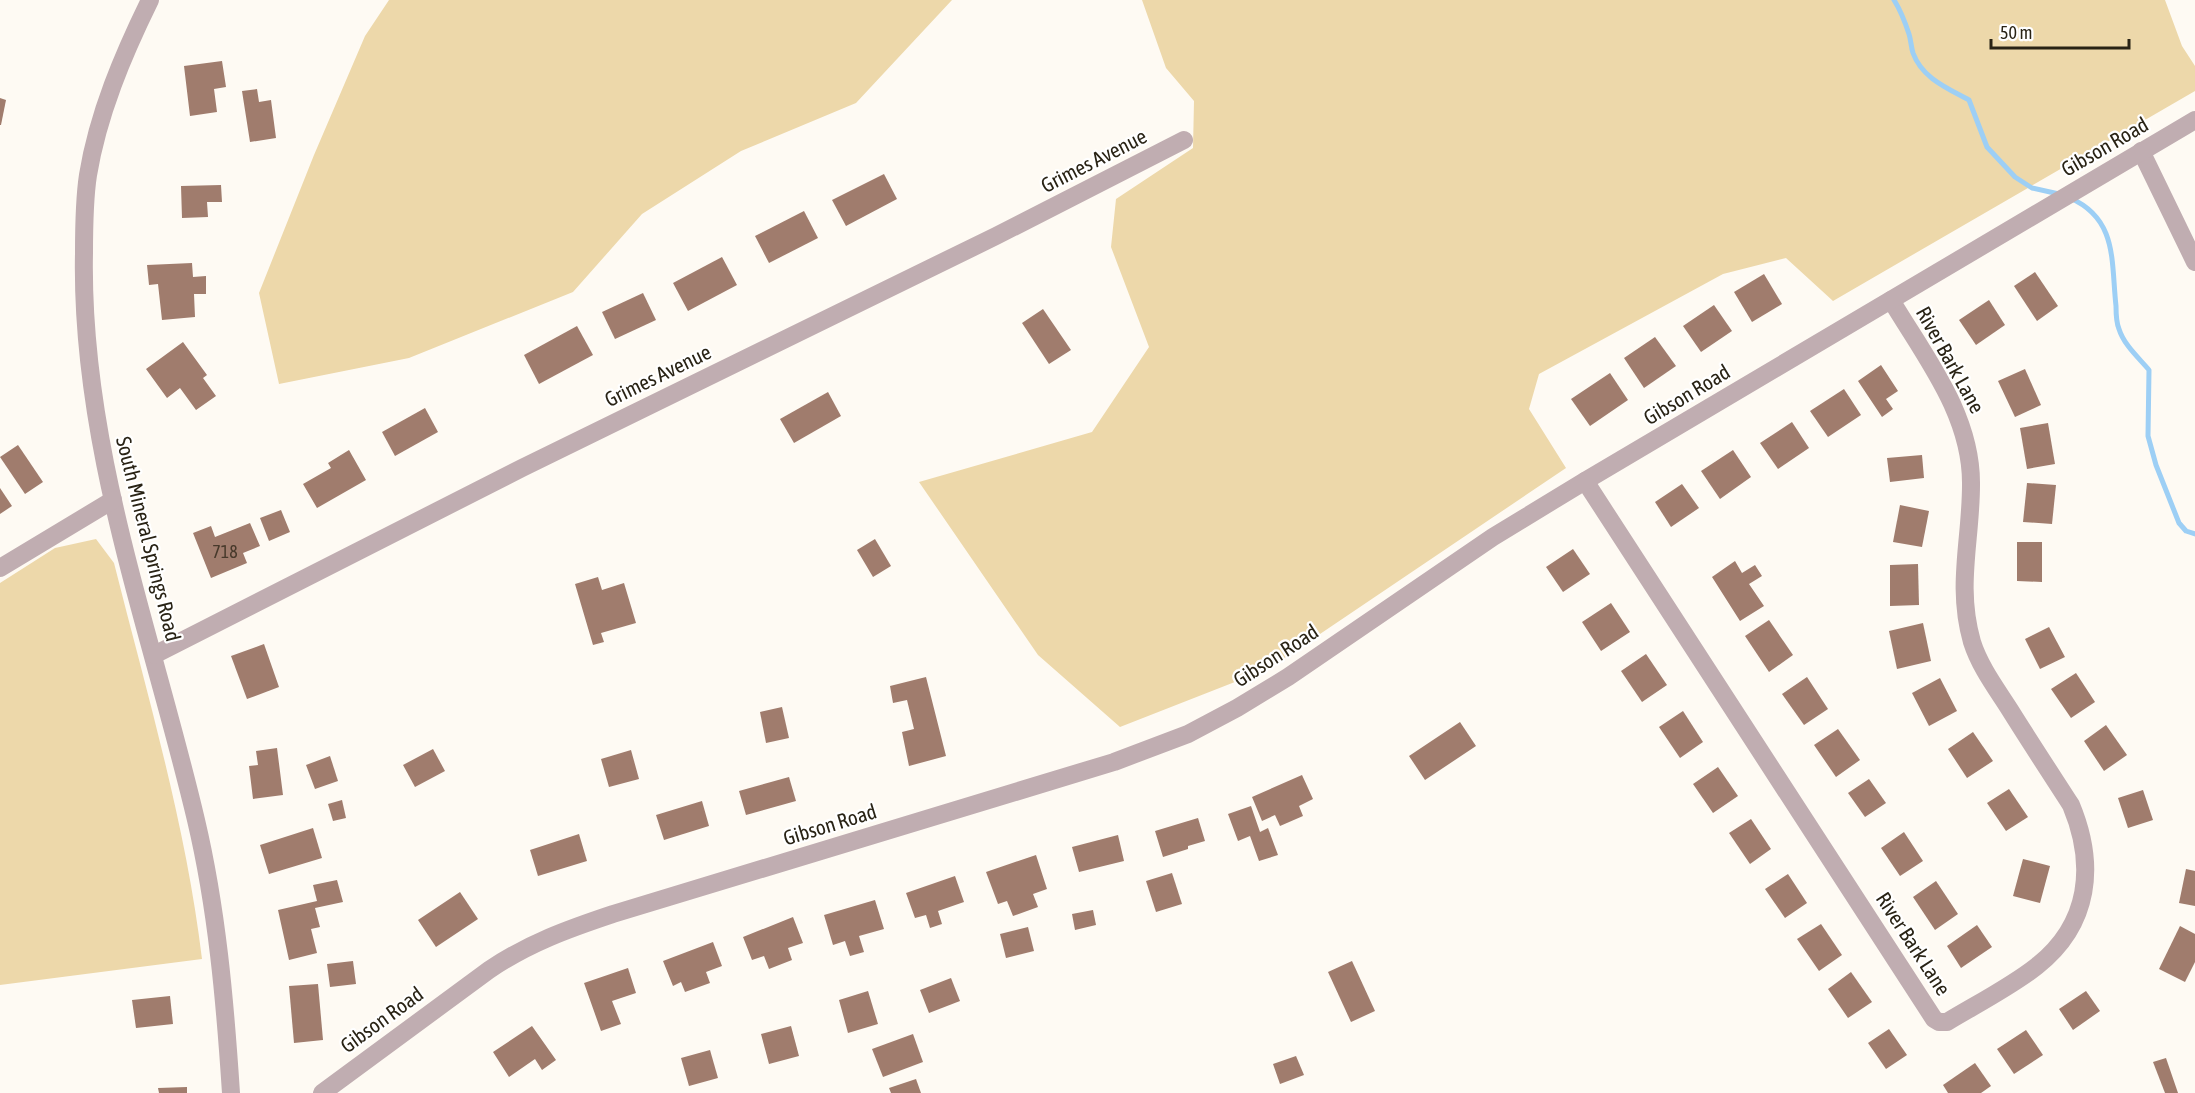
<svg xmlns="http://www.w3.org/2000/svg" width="2195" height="1093" font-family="'Asap Condensed',sans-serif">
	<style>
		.green { fill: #edd8aa }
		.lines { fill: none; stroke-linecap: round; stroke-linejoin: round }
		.stream { stroke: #9dcff5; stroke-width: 5 }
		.building { fill: #a07c6d }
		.minor { stroke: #c0adb1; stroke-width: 18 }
		.labels { text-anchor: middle; stroke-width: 4.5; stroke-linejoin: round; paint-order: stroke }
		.number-label { font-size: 18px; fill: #47392b }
		.street-label { font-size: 21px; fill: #292315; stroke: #fff }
	</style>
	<rect width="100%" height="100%" fill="#fefaf3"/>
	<g class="green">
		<path d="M389,0H952L856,103L741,151L642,214L573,292L409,358L279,384L259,293L314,155L365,36Z"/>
		<path d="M1142,0H2165L2182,46L2195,66V91L1833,301L1786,258L1723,274L1539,374L1529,409L1566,468L1268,669L1120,727L1038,655L919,482L1092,432L1149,347L1111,247L1116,199L1193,148L1194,101L1166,68Z"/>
		<path d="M96,539L114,563C147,694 186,825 202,959L0,985V583L55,548Z"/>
	</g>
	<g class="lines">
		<g class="stream">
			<path d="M1894,0C1901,11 1905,22 1909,34C1911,40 1911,47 1913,53C1922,78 1947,88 1969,100L1987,147L2015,177L2032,188L2059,194"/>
			<path d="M2070,198C2118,219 2111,262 2116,306C2116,314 2116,322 2119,329C2124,345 2138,357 2149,370L2148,436L2156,465L2179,523L2186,531L2195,534"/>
		</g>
	</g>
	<g class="building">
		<path d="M222,61L226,87L214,89L217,112L190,116L184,66Z"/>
		<path d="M257,89L259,102L271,100L276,138L250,142L242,91Z"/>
		<path d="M0,98L6,100L1,125H0Z"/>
		<path d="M884,174L897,199L846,226L832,200Z"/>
		<path d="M221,185L222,202H207L208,217L182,218L181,186Z"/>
		<path d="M804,211L818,238L769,263L755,236Z"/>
		<path d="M722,257L737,285L688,311L673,283Z"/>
		<path d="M192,263L193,277L206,276V294H194L195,317L162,320L158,284L149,285L147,265Z"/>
		<path d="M2035,272L2058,306L2037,321L2014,286Z"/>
		<path d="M1764,274L1782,304L1752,322L1734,292Z"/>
		<path d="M643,293L656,320L615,339L602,312Z"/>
		<path d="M1989,300L2005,325L1976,345L1959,320Z"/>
		<path d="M1714,305L1732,331L1701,352L1683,326Z"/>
		<path d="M1043,309L1071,350L1049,364L1022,323Z"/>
		<path d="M577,326L593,355L539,384L524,355Z"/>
		<path d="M1655,337L1676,366L1644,388L1624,358Z"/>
		<path d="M183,342L207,375L203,378L216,396L196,410L180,388L167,398L146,369Z"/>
		<path d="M1881,365L1898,391L1886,399L1893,409L1882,417L1858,381Z"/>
		<path d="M2025,369L2041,405L2015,417L1998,381Z"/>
		<path d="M1610,373L1628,400L1590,426L1571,399Z"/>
		<path d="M1844,389L1861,415L1828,437L1810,411Z"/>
		<path d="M828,392L841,416L794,443L780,419Z"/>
		<path d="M425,408L438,432L395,456L382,432Z"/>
		<path d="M1792,422L1809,448L1778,469L1760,443Z"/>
		<path d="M2048,423L2055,464L2027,469L2020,428Z"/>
		<path d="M18,445L43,482L25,494L0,457Z"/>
		<path d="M349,450L366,480L317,508L303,484L331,468L328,463Z"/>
		<path d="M1733,450L1751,477L1720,499L1701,471Z"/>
		<path d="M1922,455L1924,478L1890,482L1887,458Z"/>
		<path d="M2027,483L2056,485L2052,524L2023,522Z"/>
		<path d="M1682,484L1699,508L1671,527L1655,502Z"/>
		<path d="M0,488L12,506L0,514Z"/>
		<path d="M1900,505L1929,511L1922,547L1893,542Z"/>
		<path d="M281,510L290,532L269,541L260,518Z"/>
		<path d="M250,523L260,546L243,553L247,563L211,578L193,533L211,526L215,537Z"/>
		<path d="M875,539L891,566L873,577L857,550Z"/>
		<path d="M2017,542H2042V582L2017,581Z"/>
		<path d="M1573,549L1590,574L1563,592L1546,567Z"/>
		<path d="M1735,561L1742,573L1755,565L1762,576L1749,584L1764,606L1740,621L1712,577Z"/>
		<path d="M1918,564L1919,605L1890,606V565Z"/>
		<path d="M598,577L602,590L624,583L636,623L601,633L604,642L593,645L575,584Z"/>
		<path d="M1611,603L1630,632L1601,651L1582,622Z"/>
		<path d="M1769,620L1793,655L1769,672L1745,636Z"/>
		<path d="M1923,623L1931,661L1897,669L1889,631Z"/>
		<path d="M2049,627L2065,657L2040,669L2025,639Z"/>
		<path d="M264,644L279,687L247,699L231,656Z"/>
		<path d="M1646,654L1667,685L1642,702L1621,671Z"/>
		<path d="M2076,673L2095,702L2071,718L2051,689Z"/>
		<path d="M926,677L946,756L909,766L902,732L914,729L907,700L893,703L890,686Z"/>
		<path d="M1807,677L1828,709L1804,725L1782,694Z"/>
		<path d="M1940,678L1957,711L1929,726L1912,693Z"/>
		<path d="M782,707L789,738L766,743L760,712Z"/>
		<path d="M1683,711L1703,742L1680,758L1659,727Z"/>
		<path d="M1460,722L1476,746L1425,780L1409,756Z"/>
		<path d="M2106,725L2127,755L2104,771L2084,741Z"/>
		<path d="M1838,729L1860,760L1836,777L1814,745Z"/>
		<path d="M1973,732L1993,761L1967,778L1948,749Z"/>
		<path d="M277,748L283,795L253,799L249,766L258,765L256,751Z"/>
		<path d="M433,749L445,771L415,787L403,765Z"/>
		<path d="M631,750L639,779L609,787L601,759Z"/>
		<path d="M330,756L338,781L315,789L306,765Z"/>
		<path d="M1718,767L1738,796L1713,813L1693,784Z"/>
		<path d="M1302,775L1313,799L1299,806L1303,816L1280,826L1275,815L1262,821L1252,797Z"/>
		<path d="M789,777L796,801L746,815L739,791Z"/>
		<path d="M1869,779L1886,803L1865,817L1848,793Z"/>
		<path d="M2009,789L2028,817L2006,831L1987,803Z"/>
		<path d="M2143,790L2153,820L2128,828L2118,798Z"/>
		<path d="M342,800L346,818L333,821L328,804Z"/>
		<path d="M702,801L709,826L664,840L656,815Z"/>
		<path d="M1251,806L1260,832L1268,828L1278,855L1259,861L1250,836L1238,841L1228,814Z"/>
		<path d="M1198,818L1205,841L1188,846V849L1163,857L1155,831Z"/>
		<path d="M1751,819L1771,849L1750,864L1729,833Z"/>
		<path d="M313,828L322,858L269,874L260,845Z"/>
		<path d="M1904,832L1923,861L1900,876L1881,848Z"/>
		<path d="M579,834L587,861L538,876L530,850Z"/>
		<path d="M1118,835L1124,861L1079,872L1072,847Z"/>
		<path d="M1036,855L1047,889L1033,894L1038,907L1013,916L1007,901L998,904L986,872Z"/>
		<path d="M2023,859L2050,866L2040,903L2013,896Z"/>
		<path d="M2186,869L2195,871V906L2179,903Z"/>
		<path d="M1172,873L1182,904L1156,912L1146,881Z"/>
		<path d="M1788,874L1807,903L1785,918L1765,889Z"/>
		<path d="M955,876L964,902L938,911L942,924L930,928L926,915L915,918L906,893Z"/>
		<path d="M337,880L343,902L315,908L320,927L311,929L317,953L289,960L278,910L317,901L313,885Z"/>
		<path d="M1936,881L1958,914L1935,930L1913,897Z"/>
		<path d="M460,892L478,919L436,947L418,920Z"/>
		<path d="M875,900L884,929L859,936L864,952L850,956L845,941L833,945L824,915Z"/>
		<path d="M1093,910L1096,925L1075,930L1072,914Z"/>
		<path d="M793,917L803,943L788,948L792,960L769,969L764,956L752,960L743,937Z"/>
		<path d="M1821,924L1842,955L1819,971L1797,939Z"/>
		<path d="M1977,925L1992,947L1961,968L1947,946Z"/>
		<path d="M2180,926L2195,934V962L2185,982L2159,969Z"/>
		<path d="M1028,927L1034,951L1006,958L1000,934Z"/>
		<path d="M713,942L722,966L706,972L710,983L685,992L681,982L673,986L663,961Z"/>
		<path d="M353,961L356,984L330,987L327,964Z"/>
		<path d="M1352,961L1375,1011L1351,1022L1328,972Z"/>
		<path d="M628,968L636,993L612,1001L621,1024L601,1031L584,983Z"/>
		<path d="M1851,972L1872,1002L1848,1018L1828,989Z"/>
		<path d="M951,978L960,1001L929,1013L920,990Z"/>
		<path d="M318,984L323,1040L294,1043L289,986Z"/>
		<path d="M868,991L878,1024L848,1033L839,1000Z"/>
		<path d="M2086,991L2100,1011L2073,1030L2059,1009Z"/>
		<path d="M170,996L173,1024L136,1028L132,1000Z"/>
		<path d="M532,1026L556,1060L542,1070L535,1059L509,1077L493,1052Z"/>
		<path d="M791,1026L799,1056L769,1064L761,1034Z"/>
		<path d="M1889,1029L1907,1055L1886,1069L1868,1043Z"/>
		<path d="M2026,1030L2043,1055L2014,1074L1997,1049Z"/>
		<path d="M913,1034L923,1062L883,1077L872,1049Z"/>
		<path d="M710,1050L718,1078L689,1086L681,1058Z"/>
		<path d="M1296,1056L1304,1075L1280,1084L1273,1064Z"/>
		<path d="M2166,1058L2178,1093H2165L2153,1062Z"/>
		<path d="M1975,1063L1991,1086L1981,1093H1948L1943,1085Z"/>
		<path d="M916,1079L921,1093H891L889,1088Z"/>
		<path d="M187,1087V1093H159L158,1088Z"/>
	</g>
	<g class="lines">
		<g class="minor">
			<path d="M150,0C123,55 98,114 88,175C84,201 84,227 84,253C80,447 152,633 196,820C217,909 225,1001 231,1093"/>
			<path d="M2141,151L2195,262"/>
			<path d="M1585,481L1934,1019L1939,1022H1947C1975,1005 2012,986 2037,966C2090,924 2096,865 2071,805C2051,774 2030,742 2010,710C1996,688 1980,667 1972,642C1956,586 1971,541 1971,485C1972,415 1925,357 1891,300"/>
			<path d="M0,568L113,500"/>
			<path d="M154,655L522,468L996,236L1184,140"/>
			<path d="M322,1093L489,970C529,943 568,929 613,914L1114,762L1188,734L1237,708L1288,677L1493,537L1585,481L2195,120"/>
		</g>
	</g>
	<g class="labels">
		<g class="number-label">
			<text x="225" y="558">718</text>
		</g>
		<g class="street-label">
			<text transform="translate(2105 147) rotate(-30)" y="7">Gibson Road</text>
			<text transform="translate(1094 161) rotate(-27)" y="7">Grimes Avenue</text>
			<text transform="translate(1950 360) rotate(61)" y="7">River Bark Lane</text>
			<text transform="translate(658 376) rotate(-26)" y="7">Grimes Avenue</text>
			<text transform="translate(1687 395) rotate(-31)" y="7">Gibson Road</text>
			<text transform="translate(148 539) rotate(76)" y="7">South Mineral Springs Road</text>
			<text transform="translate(1276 656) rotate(-33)" y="7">Gibson Road</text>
			<text transform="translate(830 825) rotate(-17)" y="7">Gibson Road</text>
			<text transform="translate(1913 944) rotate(57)" y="7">River Bark Lane</text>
			<text transform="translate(382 1020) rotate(-36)" y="7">Gibson Road</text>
		</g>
	</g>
	<path d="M1991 39v9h138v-9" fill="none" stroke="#292315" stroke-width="3"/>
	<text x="2000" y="39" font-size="18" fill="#292315" stroke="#ffffff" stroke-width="4.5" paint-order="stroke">50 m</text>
</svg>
